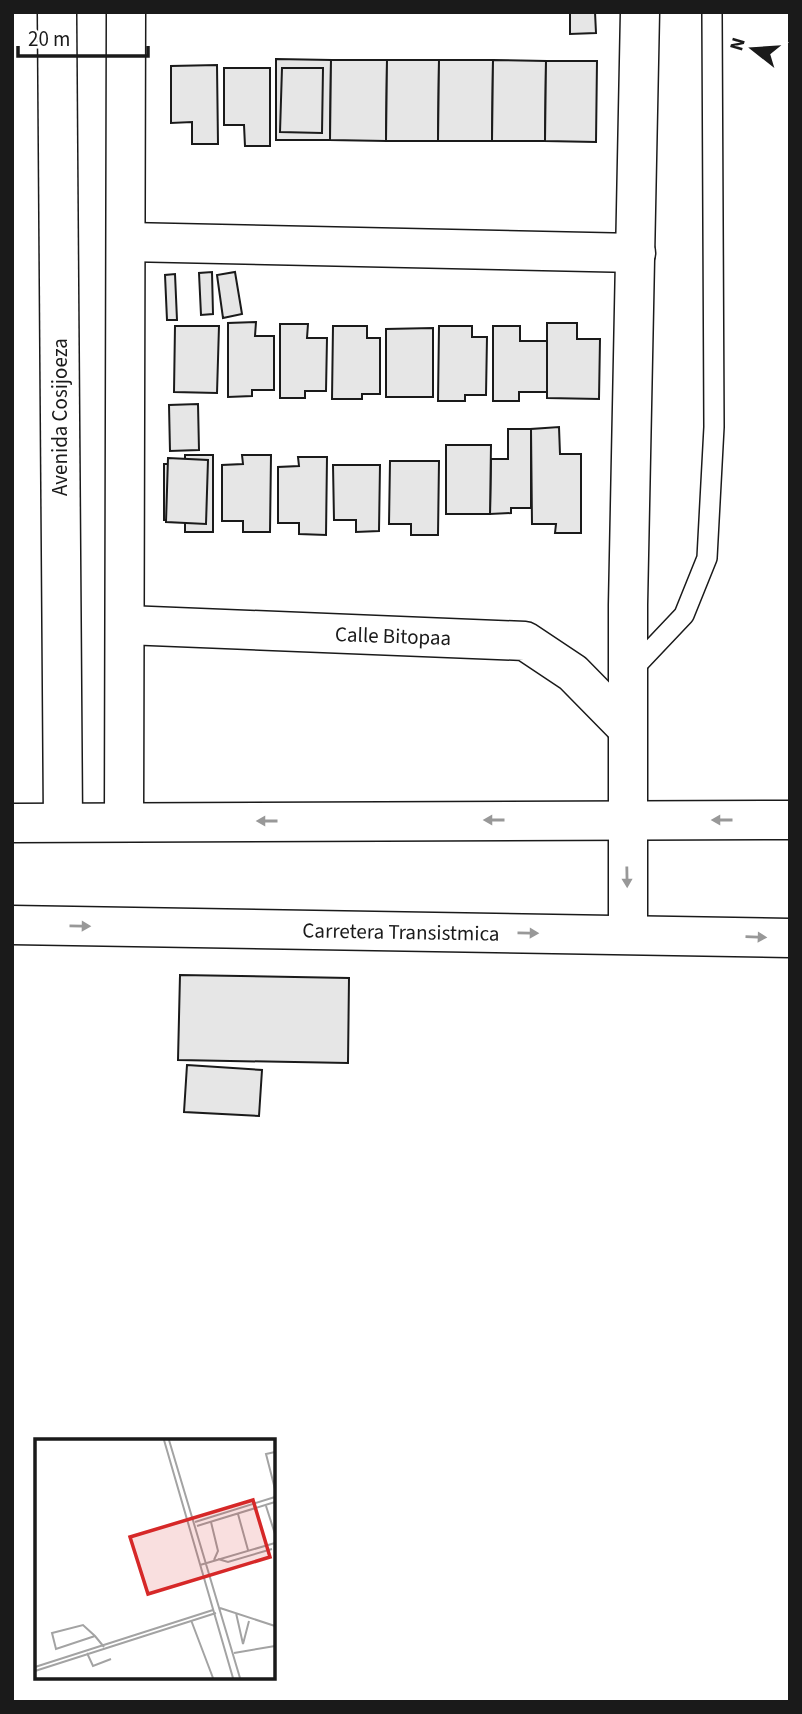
<svg xmlns="http://www.w3.org/2000/svg" width="802" height="1714" font-family="'Source Sans 3',sans-serif">
	<style>
		.building { fill: #e6e6e6; stroke: #1a1a1a; stroke-width: 2 }
		.lines { fill: none; stroke-linecap: round; stroke-linejoin: round }
		.lane-casing { stroke: #1a1a1a; stroke-width: 22 }
		.street-casing { stroke: #1a1a1a; stroke-width: 41 }
		.primary-casing { stroke: #1a1a1a; stroke-width: 41 }
		.lane { stroke: #fff; stroke-width: 19 }
		.street { stroke: #fff; stroke-width: 38 }
		.primary { stroke: #fff; stroke-width: 38 }
		.oneway { fill: #989898 }
		.labels { text-anchor: middle; stroke-width: 5; stroke-linejoin: round; paint-order: stroke }
		.street-label { font-size: 21px; fill: #1a1a1a; stroke: #fff }
		.inset-road { fill: none; stroke: #a3a3a3; stroke-width: 2 }
		.view { fill: #d62828; fill-opacity: 0.15; stroke: #d62828; stroke-width: 3.5 }
		.inset-edge { fill: none; stroke: #1a1a1a; stroke-width: 3.5 }
	</style>
	<rect width="100%" height="100%" fill="#fff"/>
	<g class="building">
		<path d="M570,12H595L596,33L570,34Z"/>
		<path d="M276,59L331,60L330,140H276Z"/>
		<path d="M331,60H387L386,141L330,140Z"/>
		<path d="M387,60H439L438,141H386Z"/>
		<path d="M439,60H493L492,141H438Z"/>
		<path d="M493,60L546,61L545,141H492Z"/>
		<path d="M546,61H597L596,142L545,141Z"/>
		<path d="M217,65L218,144H192V122L171,123V66Z"/>
		<path d="M224,68H270V146H245L244,125H224Z"/>
		<path d="M282,68H323L322,133L280,132Z"/>
		<path d="M212,272L213,314L201,315L199,273Z"/>
		<path d="M235,272L242,314L223,318L217,275Z"/>
		<path d="M175,274L177,320H167L165,275Z"/>
		<path d="M256,322L255,336H274V390H252V396L228,397V323Z"/>
		<path d="M547,323H577V339H600L599,399L547,398Z"/>
		<path d="M280,324H308L307,338H327L326,391H305V398H280Z"/>
		<path d="M175,326H219L217,393L174,392Z"/>
		<path d="M333,326H367V338H380V394H362V399H332Z"/>
		<path d="M439,326H472V337H487L486,395H465V401H438Z"/>
		<path d="M493,326H520V341H547V392H519V401H493Z"/>
		<path d="M433,328V397H386V329Z"/>
		<path d="M198,404L199,450L170,451L169,405Z"/>
		<path d="M559,427L560,454H581V533H555L556,524H532L531,429Z"/>
		<path d="M508,429H531V508H511V513L490,514L491,459H508Z"/>
		<path d="M446,445H491L490,514H446Z"/>
		<path d="M185,455H213V532H185V520H164V464H185Z"/>
		<path d="M242,455H271L270,532H243V521H222V465L243,464Z"/>
		<path d="M298,457H327L326,535L299,534V523H278V467L299,466Z"/>
		<path d="M168,458L208,460L206,524L166,522Z"/>
		<path d="M390,461H439L438,535H411V524H389Z"/>
		<path d="M333,465H380L379,531L356,532V520H334Z"/>
		<path d="M180,975L349,978L348,1063L178,1060Z"/>
		<path d="M187,1065L262,1070L259,1116L184,1112Z"/>
	</g>
	<g class="lines">
		<defs>
			<path id="lane" d="M631,671L684,615L707,558L714,427L712,12"/>
			<g id="street">
				<path d="M57,12L63,822"/>
				<path d="M127,242L636,253"/>
				<path d="M126,625L525,641L573,673L627,728"/>
				<path d="M124,822L126,12"/>
				<path d="M628,934V605L640,12"/>
			</g>
			<g id="primary">
				<path d="M12,823L790,820"/>
				<path d="M12,925L790,938"/>
			</g>
		</defs>
		<use href="#lane" class="lane-casing"/>
		<use href="#street" class="street-casing"/>
		<use href="#primary" class="primary-casing"/>
		<use href="#lane" class="lane"/>
		<use href="#street" class="street"/>
		<use href="#primary" class="primary"/>
	</g>
	<defs><path id="oneway-solid" d="M-6-.8H1V-3.2L6.5 0L1 3.2V.8H-6Z" transform="scale(1.75)"/></defs>
	<g class="oneway">
		<use href="#oneway-solid" transform="translate(494 820) rotate(180)"/>
		<use href="#oneway-solid" transform="translate(722 820) rotate(-180)"/>
		<use href="#oneway-solid" transform="translate(267 821) rotate(180)"/>
		<use href="#oneway-solid" transform="translate(627 877) rotate(89)"/>
		<use href="#oneway-solid" transform="translate(80 926) rotate(1)"/>
		<use href="#oneway-solid" transform="translate(528 933) rotate(1)"/>
		<use href="#oneway-solid" transform="translate(756 937) rotate(2)"/>
	</g>
	<g class="labels">
		<g class="street-label">
			<text transform="translate(60 417) rotate(-90)" y="7">Avenida Cosijoeza</text>
			<text transform="translate(393 636) rotate(2)" y="7">Calle Bitopaa</text>
			<text transform="translate(401 932) rotate(1)" y="7">Carretera Transistmica</text>
		</g>
	</g>
	<g transform="translate(35 1439)">
		<rect width="240" height="240" fill="#fff"/>
		<path class="inset-road" d="M129,1L198,239M134,1L205,239M240,13L231,15L240,50M231,67L240,95M203,75L213,111M160,83L240,58M176,83L183,112L179,121M162,87L240,63M183,120L193,123L237,110M165,126L240,104M185,169L240,187M201,174L208,205L214,182M156,181L178,239M60,197L21,210L17,194L48,186L60,197L69,208M52,214L58,227L76,220M199,214L240,207M0,228L178,171M0,232L181,174"/>
		<path class="view" d="M218,61L235,118L113,155L95,98Z"/>
		<rect width="240" height="240" class="inset-edge"/>
	</g>
	<rect width="802" height="1714" fill="none" stroke="#1a1a1a" stroke-width="28"/>
	<g transform="translate(753 49) rotate(287)" stroke="#ffffff" stroke-width="5" paint-order="stroke">
	<path d="M0-5L12 26L0 18L-12 26Z" fill="#1a1a1a"/>
	<text y="-10" font-size="19" font-weight="bold" text-anchor="middle" fill="#1a1a1a">N</text>
	</g>
	<path d="M18 46v10h130v-10" fill="none" stroke="#1a1a1a" stroke-width="3.5"/>
	<text x="28" y="46" font-size="21" fill="#1a1a1a" stroke="#ffffff" stroke-width="5" paint-order="stroke">20 m</text>
</svg>
